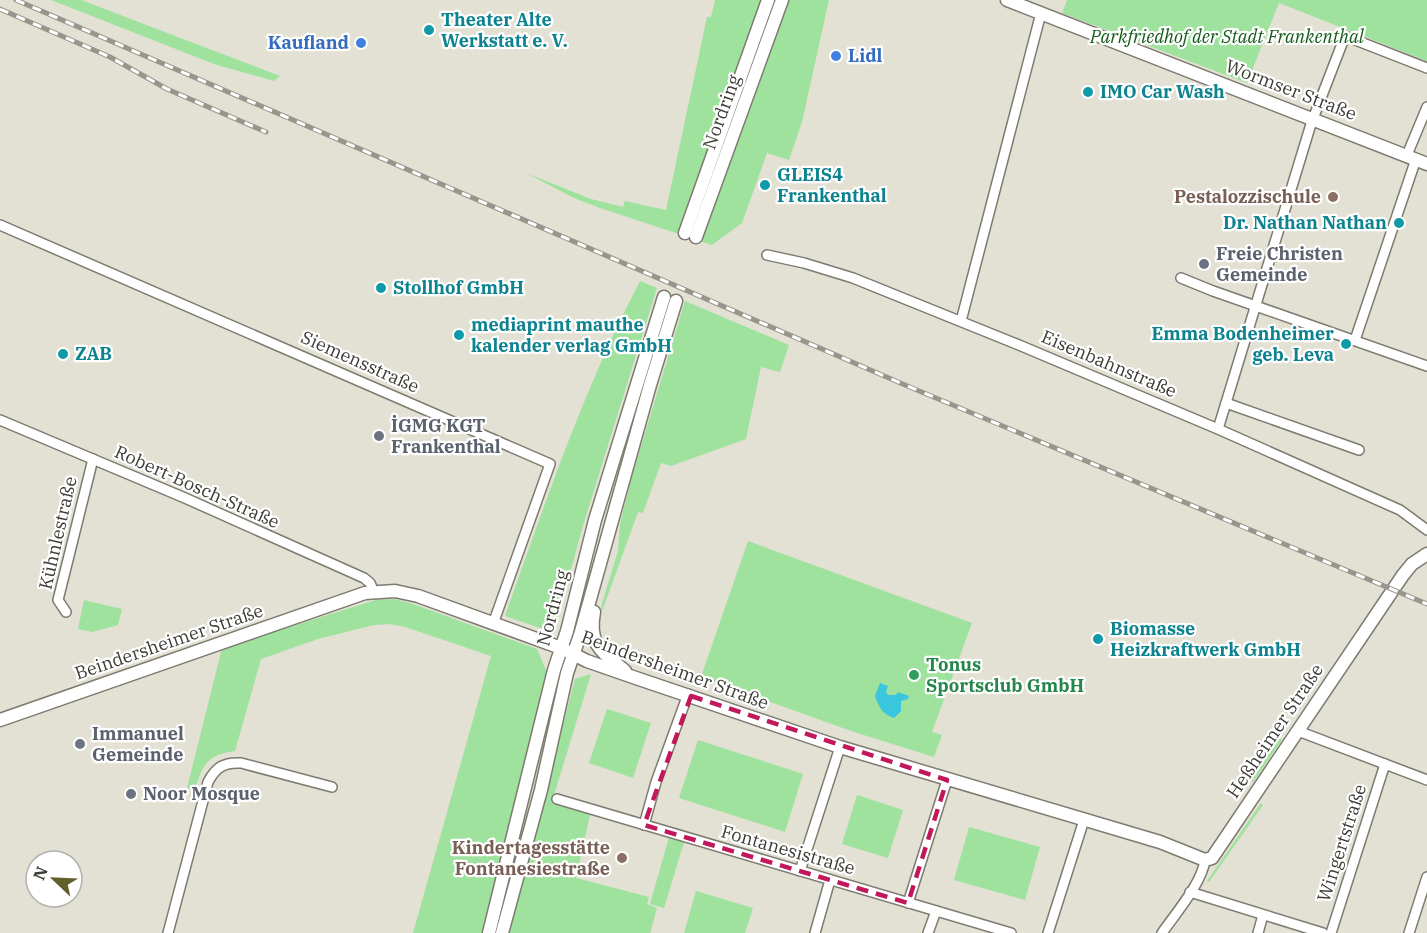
<svg xmlns="http://www.w3.org/2000/svg" width="1427" height="933" font-family="'IBM Plex Serif',serif">
	<style>
		.green { fill: #9ee29d }
		.water { fill: #3ac7dd }
		.lines { fill: none; stroke-linecap: round; stroke-linejoin: round }
		.street-casing { stroke: #7d7a6f; stroke-width: 12 }
		.secondary-casing { stroke: #7d7a6f; stroke-width: 15 }
		.street { stroke: #fff; stroke-width: 9 }
		.secondary { stroke: #fff; stroke-width: 12 }
		.rail-casing { stroke: #97958c; stroke-width: 5 }
		.rail { stroke: #fff; stroke-width: 3; stroke-dasharray: 9; stroke-linecap: butt }
		.marked { fill: none; stroke: #c2185b; stroke-width: 4.5; stroke-dasharray: 12 8; stroke-linejoin: round }
		.culture-dot { fill: #0f9aa8; stroke: #fff; stroke-width: 2 }
		.shop-dot { fill: #3f7fe0; stroke: #fff; stroke-width: 2 }
		.education-dot { fill: #8d6e63; stroke: #fff; stroke-width: 2 }
		.worship-dot { fill: #6b7280; stroke: #fff; stroke-width: 2 }
		.leisure-dot { fill: #2e9e5b; stroke: #fff; stroke-width: 2 }
		.labels { text-anchor: middle; stroke-width: 4.5; stroke-linejoin: round; paint-order: stroke }
		.culture-label { font-size: 18px; font-weight: bold; fill: #0d838f; stroke: #fff; text-anchor: start }
		.park-label { font-size: 18px; font-style: italic; fill: #145b1a; stroke: #fff }
		.shop-label { font-size: 18px; font-weight: bold; fill: #366cbe; stroke: #fff; text-anchor: end }
		.street-label { font-size: 18px; fill: #3c3b36; stroke: #fff }
		.education-label { font-size: 18px; font-weight: bold; fill: #785e54; stroke: #fff; text-anchor: end }
		.worship-label { font-size: 18px; font-weight: bold; fill: #5b616d; stroke: #fff; text-anchor: start }
		.leisure-label { font-size: 18px; font-weight: bold; fill: #27864d; stroke: #fff; text-anchor: start }
	</style>
	<rect width="100%" height="100%" fill="#e3e0d4"/>
	<g class="green">
		<path d="M51,0H81L280,76L274,81L214,64Z"/>
		<path d="M715,0H829L802,122L789,160L767,153L742,223L712,245L600,208L574,198L526,173L591,199L623,207L625,201L666,210L707,17H711Z"/>
		<path d="M1067,0H1427V61L1279,3L1247,83L1062,13Z"/>
		<path d="M640,281L657,288L582,529L558,618L551,627L540,628L505,616C545,503 584,388 640,281Z"/>
		<path d="M685,301L789,345L780,372L761,367L746,439L671,466L661,463L643,513L638,512L600,617L602,603L618,551L620,524L632,476Z"/>
		<path d="M748,541L972,623L932,732L942,735L934,757L854,732L701,677Z"/>
		<path d="M395,599L413,604L537,649L548,675L485,933H413L491,656L405,627L390,624L374,625L318,639L261,659L235,751C208,754 202,765 195,790L187,788L222,648L376,600Z"/>
		<path d="M84,600L122,609L118,625L92,632L78,629Z"/>
		<path d="M591,674L554,795L592,806L576,878L649,897L647,904L657,908L650,933H509L575,679Z"/>
		<path d="M607,709L651,723L633,778L589,763Z"/>
		<path d="M1279,738L1282,740L1253,782L1251,781Z"/>
		<path d="M698,740L803,774L785,832L679,798Z"/>
		<path d="M857,795L903,810L888,858L842,844Z"/>
		<path d="M1261,803L1263,805L1209,882L1207,881Z"/>
		<path d="M969,827L1040,847L1025,900L954,880Z"/>
		<path d="M669,837L684,842L664,908L650,904Z"/>
		<path d="M696,891L753,908L745,933H684Z"/>
	</g>
	<path class="water" d="M880,683L888,686L886,692L888,695H896L898,692L909,696L908,699L901,701V711L894,718C882,714 879,707 875,696Z"/>
	<g class="lines">
		<defs>
			<g id="street">
				<path d="M1407,155L1427,107"/>
				<path d="M0,225L550,464L493,624"/>
				<path d="M767,255L804,263L853,278L1019,345L1218,429L1400,510L1427,530"/>
				<path d="M1181,278L1213,291L1427,366"/>
				<path d="M961,321L1041,13"/>
				<path d="M1355,340L1416,159"/>
				<path d="M1226,403L1359,450"/>
				<path d="M0,420L185,498L364,578L370,583L374,592"/>
				<path d="M1218,429L1311,124L1345,36L1427,68"/>
				<path d="M66,612L58,600L93,459"/>
				<path d="M1298,731L1427,780"/>
				<path d="M557,799L1011,933"/>
				<path d="M644,825L656,782L688,694"/>
				<path d="M800,871L840,747"/>
				<path d="M1190,892L1323,933"/>
				<path d="M908,903L947,780"/>
				<path d="M168,933L208,782C216,767 224,762 241,763L332,787"/>
				<path d="M815,933L830,880"/>
				<path d="M928,933L936,911"/>
				<path d="M1048,933L1084,820"/>
				<path d="M1162,933C1176,913 1202,883 1205,860"/>
				<path d="M1258,933L1263,915"/>
				<path d="M1331,933L1385,764"/>
				<path d="M1409,933L1427,877"/>
			</g>
			<g id="secondary">
				<path d="M1007,0L1427,164"/>
				<path d="M685,233L768,0"/>
				<path d="M696,237L782,0"/>
				<path d="M594,612C588,645 601,651 625,671"/>
				<path d="M0,720L365,593L395,591L418,596L561,648L587,661L633,677L840,747L1160,842L1205,860L1212,858L1403,575L1412,564L1427,554"/>
				<path d="M489,933L554,670L567,631L595,520L664,297"/>
				<path d="M502,933L541,790L567,673L580,635L650,385L676,301"/>
			</g>
		</defs>
		<use href="#street" class="street-casing"/>
		<use href="#secondary" class="secondary-casing"/>
		<use href="#street" class="street"/>
		<use href="#secondary" class="secondary"/>
		<defs>
			<g id="rail">
				<path d="M16,0L905,385L1427,604"/>
				<path d="M0,9L110,57L167,89L266,132"/>
			</g>
		</defs>
		<use href="#rail" class="rail-casing"/>
		<use href="#rail" class="rail"/>
	</g>
	<path class="marked" d="M691,696L947,780L908,903L644,825Z"/>
	<g class="culture-dot">
		<circle cx="429" cy="30" r="6"/>
		<circle cx="1088" cy="92" r="6"/>
		<circle cx="765" cy="185" r="6"/>
		<circle cx="1399" cy="223" r="6"/>
		<circle cx="381" cy="288" r="6"/>
		<circle cx="459" cy="335" r="6"/>
		<circle cx="1346" cy="344" r="6"/>
		<circle cx="63" cy="354" r="6"/>
		<circle cx="1098" cy="639" r="6"/>
	</g>
	<g class="shop-dot">
		<circle cx="361" cy="43" r="6"/>
		<circle cx="836" cy="56" r="6"/>
	</g>
	<g class="education-dot">
		<circle cx="1333" cy="197" r="6"/>
		<circle cx="622" cy="858" r="6"/>
	</g>
	<g class="worship-dot">
		<circle cx="1204" cy="264" r="6"/>
		<circle cx="379" cy="436" r="6"/>
		<circle cx="80" cy="744" r="6"/>
		<circle cx="131" cy="794" r="6"/>
	</g>
	<circle class="leisure-dot" cx="914" cy="675" r="6"/>
	<g class="labels">
		<g class="culture-label">
			<text x="441" y="26">Theater Alte<tspan x="441" dy="21">Werkstatt e. V.</tspan></text>
			<text x="1100" y="98">IMO Car Wash</text>
			<text x="777" y="181">GLEIS4<tspan x="777" dy="21">Frankenthal</tspan></text>
			<text x="1387" y="229" text-anchor="end">Dr. Nathan Nathan</text>
			<text x="393" y="294">Stollhof GmbH</text>
			<text x="471" y="331">mediaprint mauthe<tspan x="471" dy="21">kalender verlag GmbH</tspan></text>
			<text x="1334" y="340" text-anchor="end">Emma Bodenheimer<tspan x="1334" dy="21">geb. Leva</tspan></text>
			<text x="75" y="360">ZAB</text>
			<text x="1110" y="635">Biomasse<tspan x="1110" dy="21">Heizkraftwerk GmbH</tspan></text>
		</g>
		<g class="park-label">
			<text x="1227" y="43">Parkfriedhof der Stadt Frankenthal</text>
		</g>
		<g class="shop-label">
			<text x="349" y="49">Kaufland</text>
			<text x="848" y="62" text-anchor="start">Lidl</text>
		</g>
		<g class="street-label">
			<text transform="translate(1291 90) rotate(21)" y="6">Wormser Straße</text>
			<text transform="translate(722 112) rotate(-70)" y="6">Nordring</text>
			<text transform="translate(360 362) rotate(24)" y="6">Siemensstraße</text>
			<text transform="translate(1109 364) rotate(23)" y="6">Eisenbahnstraße</text>
			<text transform="translate(197 487) rotate(24)" y="6">Robert-Bosch-Straße</text>
			<text transform="translate(58 533) rotate(-77)" y="6">Kühnlestraße</text>
			<text transform="translate(553 608) rotate(-75)" y="6">Nordring</text>
			<text transform="translate(169 642) rotate(-19)" y="6">Beindersheimer Straße</text>
			<text transform="translate(675 670) rotate(20)" y="6">Beindersheimer Straße</text>
			<text transform="translate(1275 731) rotate(-56)" y="6">Heßheimer Straße</text>
			<text transform="translate(1342 843) rotate(-72)" y="6">Wingertstraße</text>
			<text transform="translate(788 850) rotate(16)" y="6">Fontanesistraße</text>
		</g>
		<g class="education-label">
			<text x="1321" y="203">Pestalozzischule</text>
			<text x="610" y="854">Kindertagesstätte<tspan x="610" dy="21">Fontanesiestraße</tspan></text>
		</g>
		<g class="worship-label">
			<text x="1216" y="260">Freie Christen<tspan x="1216" dy="21">Gemeinde</tspan></text>
			<text x="391" y="432">İGMG KGT<tspan x="391" dy="21">Frankenthal</tspan></text>
			<text x="92" y="740">Immanuel<tspan x="92" dy="21">Gemeinde</tspan></text>
			<text x="143" y="800">Noor Mosque</text>
		</g>
		<g class="leisure-label">
			<text x="926" y="671">Tonus<tspan x="926" dy="21">Sportsclub GmbH</tspan></text>
		</g>
	</g>
	<g transform="translate(54 879) rotate(293)"><circle r="28" fill="#ffffff" stroke="#b1b1af" stroke-width="1.5"/>
	<path d="M0-4.5L10 22L0 15L-10 22Z" fill="#61602d"/>
	<text y="-9" font-size="16" font-weight="bold" text-anchor="middle" fill="#3c3b36">N</text>
	</g>
</svg>
